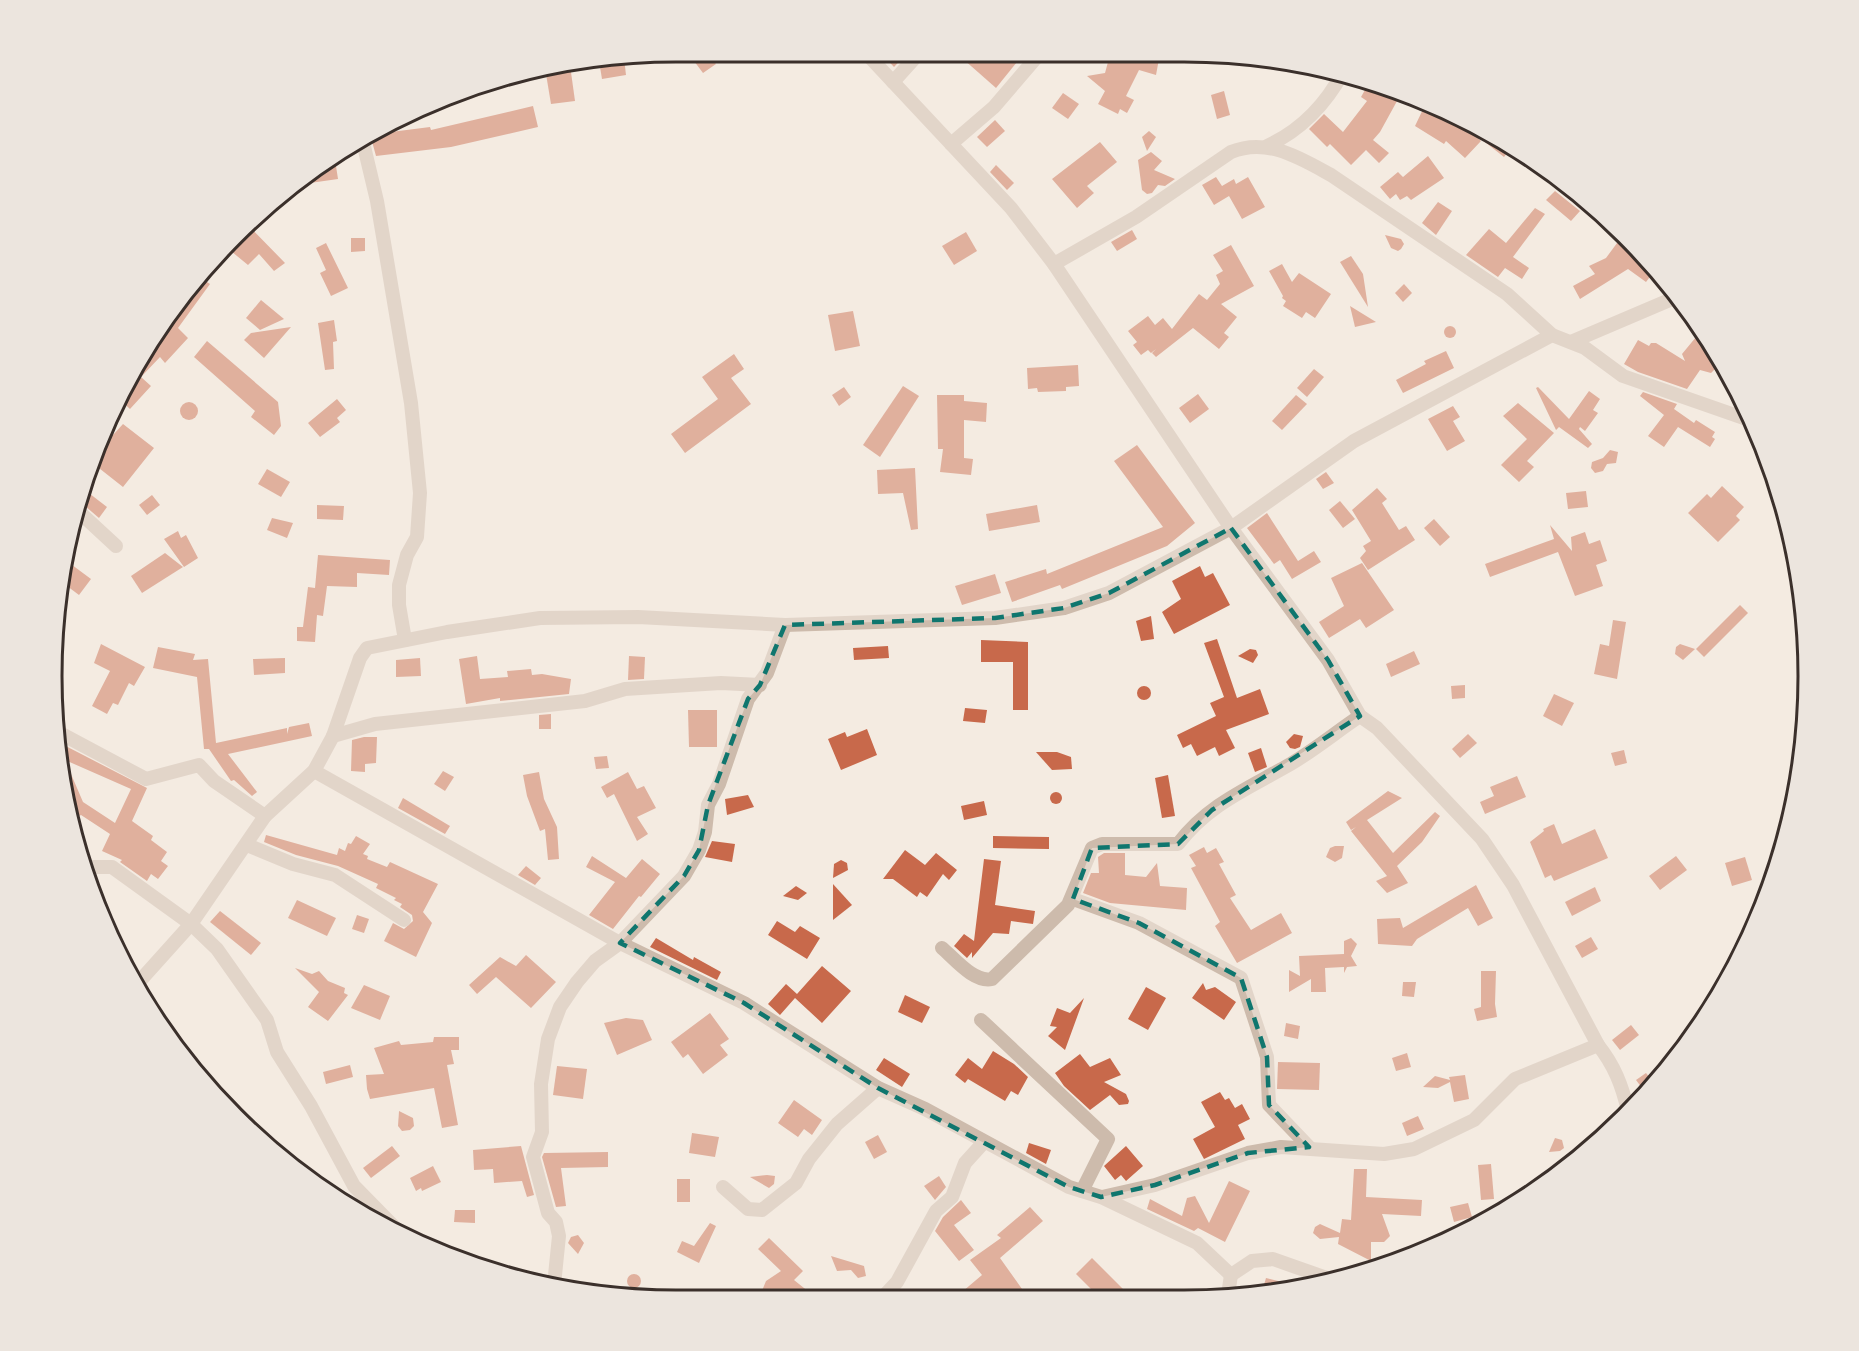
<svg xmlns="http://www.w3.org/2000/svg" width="1859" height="1351" font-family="Commissioner,sans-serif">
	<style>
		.building { fill: #c8694b; fill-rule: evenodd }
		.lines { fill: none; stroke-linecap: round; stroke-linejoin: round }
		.minor { stroke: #cdbbac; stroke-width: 14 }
		.marked { fill: none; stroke: #0f766e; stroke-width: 4.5; stroke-dasharray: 12 8; stroke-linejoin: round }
		.rim { fill: none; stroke: #3b302b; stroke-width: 3 }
	</style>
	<rect width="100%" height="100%" fill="#f4ebe1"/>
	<g class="building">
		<path d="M700,51H720L711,58L716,64L703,73L691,57Z"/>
		<path d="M879,51H909L894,67Z"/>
		<path d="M954,51H1026L996,88Z"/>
		<path d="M1111,51H1128L1159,59L1156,75L1139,70L1126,96L1134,100L1127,113L1120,109L1118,114L1098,104L1105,91L1087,76L1105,73Z"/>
		<path d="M624,58L626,75L602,79L599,61Z"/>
		<path d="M570,65L575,101L551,104L545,68Z"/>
		<path d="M1370,81L1402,92L1380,132L1373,140L1389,153L1379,163L1366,150L1351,165L1330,144L1327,147L1309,129L1324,114L1343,132L1367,101L1361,97Z"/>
		<path d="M1224,91L1230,115L1217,119L1211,95Z"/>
		<path d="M1063,93L1079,104L1068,119L1052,108Z"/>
		<path d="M1427,101L1460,119L1459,121L1481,141L1465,158L1446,141L1444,144L1415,126Z"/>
		<path d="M533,106L538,127L451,147L376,156L370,134L382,128L383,133L430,127L431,130Z"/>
		<path d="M995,120L1005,131L987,147L977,137Z"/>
		<path d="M1480,129L1504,142L1512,146L1504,157L1476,135Z"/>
		<path d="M1149,131L1156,137L1147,151L1142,137Z"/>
		<path d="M1100,142L1117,162L1087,186L1094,193L1077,208L1052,179Z"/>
		<path d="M1151,152L1162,161L1154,170L1175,179L1165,186L1158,185L1152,193L1147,194L1142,190L1138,160Z"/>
		<path d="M334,153L338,179L296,185L329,156Z"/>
		<path d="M1428,156L1444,178L1411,200L1407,196L1400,200L1396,194L1390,199L1380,187L1398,172L1403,177Z"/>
		<path d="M996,165L1014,183L1007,190L990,172Z"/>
		<path d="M1216,177L1222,186L1234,179L1236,184L1248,177L1265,207L1242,219L1229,196L1214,205L1202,185Z"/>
		<path d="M1555,191L1580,211L1571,221L1546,200Z"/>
		<path d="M1438,202L1452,211L1436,235L1422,223Z"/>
		<path d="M1535,208L1545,214L1513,257L1529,268L1522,279L1505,268L1498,277L1466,255L1489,229L1506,243Z"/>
		<path d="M249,226L285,263L274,271L259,254L248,265L226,247Z"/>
		<path d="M1132,230L1137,239L1117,251L1111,242Z"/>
		<path d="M966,232L977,251L954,265L942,246Z"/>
		<path d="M1385,235L1401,239L1404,244L1401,249L1398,251L1391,248Z"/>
		<path d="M351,238H365V251L351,252Z"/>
		<path d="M1620,239L1655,270L1646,282L1628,269L1580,299L1573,286L1595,274L1589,266L1606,258Z"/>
		<path d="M326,243L348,288L331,296L320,273L326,270L316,248Z"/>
		<path d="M1231,245L1254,286L1221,304L1237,317L1224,333L1229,337L1219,349L1193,328L1156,357L1152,353L1156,349L1151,353L1148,350L1141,355L1133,345L1137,342L1128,331L1148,316L1155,325L1163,318L1172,329L1199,294L1207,300L1220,284L1216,275L1223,271L1213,255Z"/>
		<path d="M1351,256L1363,274L1368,307L1340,262Z"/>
		<path d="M1282,264L1292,282L1299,273L1331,294L1315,318L1306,312L1302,318L1283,306L1286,301L1282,298L1283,296L1269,271Z"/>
		<path d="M198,276L210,284L178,328L188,338L165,363L160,357L141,377L151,386L130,409L117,397Z"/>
		<path d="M1404,284L1412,293L1403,302L1395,293Z"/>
		<path d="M261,300L284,319L260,330L246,318Z"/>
		<path d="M1350,306L1376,322L1355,327Z"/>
		<path d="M853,311L860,346L835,351L828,315Z"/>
		<path d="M334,320L337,341L333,342L334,369L325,370L318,323Z"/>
		<circle cx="1450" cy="332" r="6"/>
		<path d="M291,327L264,358L244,340L251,333Z"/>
		<path d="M1701,331L1721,363L1711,373L1700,370L1687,389L1638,372L1624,364L1638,340L1649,346L1651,343H1656L1685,361L1682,354Z"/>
		<path d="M207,341L278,402L281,426L274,435L251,417L255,411L194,357Z"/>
		<path d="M1446,351L1454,368L1403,393L1396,380L1426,364L1424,361Z"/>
		<path d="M734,354L744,369L731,378L751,404L685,453L671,434L718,399L702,377Z"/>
		<path d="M1078,365L1079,386L1066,387V391L1038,392L1037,388L1028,389L1027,368Z"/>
		<path d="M1314,369L1324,377L1307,397L1297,388Z"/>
		<path d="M903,386L919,396L880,457L863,445Z"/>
		<path d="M844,387L851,397L839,406L832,395Z"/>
		<path d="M1538,387L1569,419L1589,391L1600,399L1593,410L1598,413L1585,431L1580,427L1579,429L1592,444L1588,448L1559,427L1556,430L1536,388Z"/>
		<path d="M1643,392L1677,404L1674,409L1694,423L1696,420L1715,432L1712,437L1715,439L1710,447L1678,427L1664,447L1648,436L1664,415L1640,396Z"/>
		<path d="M1198,394L1209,409L1190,423L1179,408Z"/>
		<path d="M937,395H964V401L987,403L986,422L964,420V458L973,459L971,475L940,472L943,449H938Z"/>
		<path d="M1296,395L1307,404L1282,430L1272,421Z"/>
		<path d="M337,399L346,410L337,418L340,422L320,437L308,423Z"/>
		<circle cx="189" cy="411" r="9"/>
		<path d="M1518,403L1554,433L1527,461L1534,467L1519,482L1501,465L1527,439L1503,416Z"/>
		<path d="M1453,406L1460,417L1453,421L1465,441L1447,451L1428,419Z"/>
		<path d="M123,424L154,448L123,487L90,461L109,432L113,435Z"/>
		<path d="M1137,445L1195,523L1167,546L1062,589L1060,585L1012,602L1005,582L1046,569L1047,574L1163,527L1114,461Z"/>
		<path d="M1610,450L1618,452L1616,463L1607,464L1603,471L1595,473L1591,468L1592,462L1603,458Z"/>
		<path d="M915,468L918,529L911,530L903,493L878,494L877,470Z"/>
		<path d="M267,469L290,482L281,497L258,484Z"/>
		<path d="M1326,472L1334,483L1323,489L1316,479Z"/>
		<path d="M1722,486L1744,507L1736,516L1740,520L1718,542L1688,513L1707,494L1711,498Z"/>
		<path d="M81,487L107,507L99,518L78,500Z"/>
		<path d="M1377,488L1387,499L1382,503L1399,530L1406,526L1415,540L1368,570L1360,558L1366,551L1363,546L1371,541L1352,510Z"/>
		<path d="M1586,491L1588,507L1568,509L1566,493Z"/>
		<path d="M152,495L160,505L147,515L139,505Z"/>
		<path d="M1340,501L1355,519L1343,528L1329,510Z"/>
		<path d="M317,505L344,506L343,520L317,519Z"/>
		<path d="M1037,505L1040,522L989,531L986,514Z"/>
		<path d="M1267,513L1298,561L1314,551L1321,562L1292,579L1280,560L1274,564L1247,528Z"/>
		<path d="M272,518L293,523L287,538L267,530Z"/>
		<path d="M1434,519L1450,537L1440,546L1424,528Z"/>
		<path d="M1550,525L1572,551L1571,537L1585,532L1589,544L1600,540L1607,561L1596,565L1603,586L1575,596L1558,552L1490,577L1485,564L1554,539Z"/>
		<path d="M178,531L181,538L186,535L198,558L184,567L164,539Z"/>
		<path d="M165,553L183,567L142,593L131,576Z"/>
		<path d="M318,555L390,560L389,575L357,573V587L327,586L323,616L317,615L315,642L297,641V627H303L308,587L315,588Z"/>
		<path d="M64,559L91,579L79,595L59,580Z"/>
		<path d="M1362,563L1394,610L1366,628L1360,619L1329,638L1319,622L1344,606L1331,578Z"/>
		<path d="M1200,566L1205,577L1213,573L1230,605L1174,634L1162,612L1181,599L1172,581Z"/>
		<path d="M995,574L1001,593L962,605L955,586Z"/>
		<path d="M1740,605L1748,613L1704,657L1696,649Z"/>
		<path d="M1151,616L1154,639L1141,641L1136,621Z"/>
		<path d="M1613,620L1626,622L1617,679L1594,674L1600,644L1609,646Z"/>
		<path d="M1217,639L1237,698L1260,689L1269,714L1226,730L1235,748L1219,756L1215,747L1197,756L1191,744L1183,748L1177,735L1216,716L1210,703L1224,697L1204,643Z"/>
		<path d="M981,640L1028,642V710H1013V662H981Z"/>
		<path d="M101,644L145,667L134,686L129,683L118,705L113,703L107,714L92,706L110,671L94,663Z"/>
		<path d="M1680,644L1695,649L1683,660L1675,654L1676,647Z"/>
		<path d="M888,646L889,658L854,660L853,648Z"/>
		<path d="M158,647L195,654L193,660L208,659L216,743L287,728V734L289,727L309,723L312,736L228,754L257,792L252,796L234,780L231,781L209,749H204L197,677L153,668Z"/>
		<path d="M1250,649L1256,650L1258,655L1253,663L1238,656Z"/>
		<path d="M1414,651L1420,664L1391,677L1386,664Z"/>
		<path d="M477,656L480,679L508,677L507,671L531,669L532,675L542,674L571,679L569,694L500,701V698L466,704L459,659Z"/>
		<path d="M629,656L645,657L644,679L628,680Z"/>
		<path d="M285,658V673L254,675L253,659Z"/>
		<path d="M420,658L421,676L396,677V660Z"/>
		<path d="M1465,685V698L1452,699L1451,686Z"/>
		<circle cx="1144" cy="693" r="7"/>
		<path d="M1554,694L1574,703L1562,726L1543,716Z"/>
		<path d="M965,708L987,710L985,723L963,721Z"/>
		<path d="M688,710H717V747H689Z"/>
		<path d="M551,714V729H539V715Z"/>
		<path d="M867,729L877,755L841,770L828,739L845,732L847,737Z"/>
		<path d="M1294,734L1303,736L1300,747L1295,749L1290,748L1286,742Z"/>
		<path d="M1468,734L1477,743L1460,758L1452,749Z"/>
		<path d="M364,737H377L376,763L365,764V772L351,771L352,740Z"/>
		<path d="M56,741L147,788L132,821L153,836L151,840L167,852L161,861L168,866L158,879L151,874L147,881L120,862L122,860L102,851L110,834L81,815L73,819L58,762L64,760L56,756ZM65,760L131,789L115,823L83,802Z"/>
		<path d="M1261,748L1267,767L1255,772L1248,753Z"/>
		<path d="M1624,750L1627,763L1615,766L1611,753Z"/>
		<path d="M1036,752H1057L1071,757L1072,769L1052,770Z"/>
		<path d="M607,756L609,768L596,769L594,757Z"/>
		<path d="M443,771L454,777L445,791L434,784Z"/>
		<path d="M539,772L544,799L557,827L559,859L548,860L545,829L540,831L527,796L523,775Z"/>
		<path d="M628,772L637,789L644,786L656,808L637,817L648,834L637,841L614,794L607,798L601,787Z"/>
		<path d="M1168,775L1175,816L1162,818L1155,778Z"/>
		<path d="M1517,776L1526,797L1485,814L1480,802L1494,796L1490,787Z"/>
		<path d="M1388,791L1402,798L1367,820L1393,853L1435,812L1440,816L1422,842L1397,866L1408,883L1387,893L1376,881L1387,876L1351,831L1356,827L1351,830L1346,822Z"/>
		<circle cx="1056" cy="798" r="6"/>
		<path d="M748,795L754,807L727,815L725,799Z"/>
		<path d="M403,798L450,826L445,834L398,808Z"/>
		<path d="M984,801L987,815L964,820L961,806Z"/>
		<path d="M1554,824L1562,844L1595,829L1608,858L1554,881L1551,875L1545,878L1530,842L1544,831L1543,829Z"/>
		<path d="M266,835L337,855L339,848L345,851L348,843L351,844L356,836L370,844L363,854L368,856L367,859L387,867L390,862L438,884L423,912L432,923L416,957L384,941L393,923L404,929L413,921L412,915L400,907L402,904L394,900L396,898L376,888L378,884L338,866L296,855L264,842Z"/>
		<path d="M993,836L1049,837V849L993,848Z"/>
		<path d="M712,841L735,844L732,862L705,857Z"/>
		<path d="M1335,846H1344L1342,858L1335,862L1326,857L1330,848Z"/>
		<path d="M1204,847L1207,853L1216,848L1224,862L1219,864L1236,895L1230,898L1251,930L1281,913L1292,933L1237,963L1215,926L1220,922L1191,868L1196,866L1189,855Z"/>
		<path d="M905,850L925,865L936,853L957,870L949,880L943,874L927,897L920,892L917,897L893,879H883Z"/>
		<path d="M1104,853H1125V875L1146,877L1157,863L1160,886L1187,888L1186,910L1110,903L1083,893L1091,873H1099L1098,857Z"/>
		<path d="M592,856L626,878L642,859L660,874L641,897L639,896L613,929L589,915L615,882L586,867Z"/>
		<path d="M1676,856L1687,870L1660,890L1649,876Z"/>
		<path d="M1745,857L1752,880L1732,886L1725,863Z"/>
		<path d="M984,859L1001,861L995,905L1035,911L1033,924L1011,921L1009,934L993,933L972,958V952L967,958L954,946L964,934L974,941Z"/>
		<path d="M841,860L847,863L848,870L833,878L834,864Z"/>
		<path d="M526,866L541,878L535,885L518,875Z"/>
		<path d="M833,884L852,905L833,920Z"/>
		<path d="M1476,885L1493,918L1478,926L1468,908L1417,939L1412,946L1378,944L1377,919L1400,918L1403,928Z"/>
		<path d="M796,886L807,893L798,900L783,896Z"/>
		<path d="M1595,887L1601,901L1572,916L1565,902Z"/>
		<path d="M297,900L336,918L327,936L288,918Z"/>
		<path d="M220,911L261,943L251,955L210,922Z"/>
		<path d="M357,915L369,919L364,933L352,929Z"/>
		<path d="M777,921L795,932L800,926L820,938L807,959L768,935Z"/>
		<path d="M1591,937L1598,949L1582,958L1575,946Z"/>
		<path d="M656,938L693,960L694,957L721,972L717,980L650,947Z"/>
		<path d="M1351,938L1357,944L1351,956L1357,966L1347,967L1344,973V967L1325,968L1326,992H1311V979L1289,992V970L1300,976L1299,956L1344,954V941Z"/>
		<path d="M526,955L556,982L531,1008L496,977L477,994L469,985L500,957L516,966Z"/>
		<path d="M822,966L851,991L822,1023L795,998L780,1015L768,1004L786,984L797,994Z"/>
		<path d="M295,968L312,974L319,971L328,981L345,988L344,993L348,995L328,1021L308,1007L319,992Z"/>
		<path d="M1481,971H1496L1495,1004L1497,1017L1477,1021L1474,1009L1481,1007Z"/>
		<path d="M1403,982H1416L1414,997L1402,996Z"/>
		<path d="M1203,983L1206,990L1215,987L1236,1002L1224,1020L1192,998Z"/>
		<path d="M364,985L390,996L380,1020L351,1008Z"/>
		<path d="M1146,987L1166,998L1148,1030L1128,1019Z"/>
		<path d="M905,995L930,1007L922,1023L898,1012Z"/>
		<path d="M1084,998L1065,1050L1048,1036L1057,1027L1050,1026L1057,1008L1070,1013Z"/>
		<path d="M710,1013L729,1039L720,1045L728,1055L703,1074L688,1054L683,1058L671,1042Z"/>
		<path d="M626,1018L643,1020L652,1040L617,1055L604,1023Z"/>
		<path d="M1286,1023L1300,1026L1298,1039L1284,1036Z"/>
		<path d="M1631,1025L1639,1035L1620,1050L1612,1040Z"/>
		<path d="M434,1037H459V1050H451L454,1064L447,1065L458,1125L442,1128L434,1088L370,1099L367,1089L366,1075L384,1074L374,1048L399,1041L401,1045L433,1042Z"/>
		<path d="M993,1051L1014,1064L1028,1077L1018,1095L1011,1091L1005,1101L968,1079L965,1083L955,1075L968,1058L982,1069Z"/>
		<path d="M1407,1053L1411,1067L1396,1071L1392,1058Z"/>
		<path d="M1080,1054L1090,1067L1110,1058L1121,1075L1104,1082L1126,1094L1129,1101L1128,1104L1119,1105L1110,1095L1090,1110L1064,1086L1055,1073Z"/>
		<path d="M884,1058L910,1074L902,1087L876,1070Z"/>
		<path d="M1278,1062L1320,1063L1319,1090L1277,1089Z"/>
		<path d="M350,1065L353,1077L326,1084L323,1072Z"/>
		<path d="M557,1066L587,1069L583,1099L553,1095Z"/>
		<path d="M1646,1073L1655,1084L1645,1092L1636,1080Z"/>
		<path d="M1465,1075L1469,1099L1454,1102L1450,1082L1438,1088L1423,1087L1435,1076L1450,1080L1449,1077Z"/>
		<path d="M1220,1092L1225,1100L1229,1098L1235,1108L1242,1104L1250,1119L1238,1125L1245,1139L1204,1159L1193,1139L1215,1127L1201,1102Z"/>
		<path d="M794,1100L822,1120L812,1135L804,1129L798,1137L778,1123Z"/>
		<path d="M399,1111L413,1118L414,1126L410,1130L402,1131L398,1126Z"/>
		<path d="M1418,1116L1424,1129L1407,1136L1402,1123Z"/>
		<path d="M692,1133L719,1137L715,1157L689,1153Z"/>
		<path d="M878,1135L887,1152L874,1159L865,1142Z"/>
		<path d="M1555,1138L1562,1140L1564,1148L1560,1151L1549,1152Z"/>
		<path d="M1029,1143L1051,1150L1046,1164L1026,1153Z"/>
		<path d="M392,1146L400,1156L371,1178L363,1168Z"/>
		<path d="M521,1146L534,1195L527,1197L522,1181L494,1183L493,1169L474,1170L473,1150Z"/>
		<path d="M1126,1146L1143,1166L1126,1181L1121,1175L1115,1180L1104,1166Z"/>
		<path d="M608,1152V1167L561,1168L566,1206L556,1207L542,1157L544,1153Z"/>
		<path d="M1491,1164L1494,1199L1481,1200L1478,1165Z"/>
		<path d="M433,1166L441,1182L422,1191L421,1188L416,1191L410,1178Z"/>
		<path d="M1354,1169H1367L1366,1197L1422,1200L1421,1216L1382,1214L1390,1236L1384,1242H1371V1261L1338,1244L1339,1237L1320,1239L1313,1233L1315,1227L1320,1224L1340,1233L1342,1219L1351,1220Z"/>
		<path d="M767,1175L775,1176L774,1184L769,1188L750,1177Z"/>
		<path d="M939,1176L946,1187L935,1200L924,1186Z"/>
		<rect x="677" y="1179" width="13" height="23"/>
		<path d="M1229,1181L1250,1191L1225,1242L1198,1228L1194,1231L1147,1209L1150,1199L1182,1216L1187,1198L1195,1196L1209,1223Z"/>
		<path d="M961,1200L971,1213L954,1225L974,1250L959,1261L935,1231L943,1217Z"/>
		<path d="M1468,1203L1472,1217L1454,1222L1450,1207Z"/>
		<path d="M1030,1207L1043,1221L1000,1258L1027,1296L956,1297L982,1275L970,1260L1001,1238L997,1235Z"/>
		<path d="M455,1210H475V1223L454,1222Z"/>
		<path d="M710,1223L716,1226L699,1263L677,1252L682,1241L694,1246Z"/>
		<path d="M578,1235L584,1243L578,1254L568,1243L571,1237Z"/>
		<path d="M769,1238L803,1271L794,1280L809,1292L798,1298H759L766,1281L781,1271L758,1249Z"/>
		<path d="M831,1256L864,1266L866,1276L858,1278L851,1270L837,1271Z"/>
		<path d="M1092,1258L1129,1295L1098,1296L1076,1274Z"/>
		<circle cx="634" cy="1281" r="7"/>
		<path d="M1266,1278L1298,1286L1261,1295Z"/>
	</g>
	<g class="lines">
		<g class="minor">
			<path d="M864,51L1011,208L1054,264L1231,528L1328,660L1360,716L1377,728L1482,839L1513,885L1598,1045C1614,1065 1622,1085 1628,1111"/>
			<path d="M893,82L921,51"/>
			<path d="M362,138L377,201L411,403L420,493L417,537L407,555L399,585V605L405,640"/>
			<path d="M951,144L994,107L1042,51"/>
			<path d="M1267,146C1300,131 1326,104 1343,72"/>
			<path d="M1054,264L1136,217L1231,152C1267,137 1300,158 1331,175L1507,294L1552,335L1585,348L1623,376L1752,421"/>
			<path d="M1571,342L1679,296"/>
			<path d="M76,509L116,546"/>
			<path d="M56,731L146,779L199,765L214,781L265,816"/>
			<path d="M333,736L375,724L585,701L625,689L721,683L760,685"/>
			<path d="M314,771L620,943L744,1003L878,1088L925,1109L1069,1187L1101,1197L1197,1243L1231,1275L1252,1261L1273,1259L1327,1278"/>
			<path d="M247,845L293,864L335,875L404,920"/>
			<path d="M86,867H112L191,924L217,949L267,1020L277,1052L311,1106L354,1186L405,1238"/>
			<path d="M1073,899L1139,923L1241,978L1267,1057L1269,1105L1309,1147"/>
			<path d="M942,948C955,959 974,983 992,979L1068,905L1092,848L1102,844H1178C1208,805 1245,790 1287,766C1312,752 1336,732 1360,716"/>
			<path d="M138,983L191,924L265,816L314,771L333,736L360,658L367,648L447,632L540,618L638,617L785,625L995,618L1064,608L1109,593L1231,528L1354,441L1552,335"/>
			<path d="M981,1020L1108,1139L1082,1191"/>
			<path d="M723,1187L748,1209L762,1210L796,1183L809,1159L837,1124L878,1088"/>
			<path d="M1102,1197L1155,1185L1248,1153L1281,1147L1384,1154L1414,1149L1474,1120L1515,1079L1598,1045"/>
			<path d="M554,1285L559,1236L556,1222L548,1213L533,1157L542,1132L541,1084L548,1039L560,1007L577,982L595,961L620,943L684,876L699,850L705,832L708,805L719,784L748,699L767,673L785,625"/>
			<path d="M1228,1295L1231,1275"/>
			<path d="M883,1297L897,1282L936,1211L952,1197L965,1163L984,1142"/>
		</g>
	</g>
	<path d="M0 0H1859V1351H0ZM1231,528L1328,660L1360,716L1212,810L1178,844L1092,848L1073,899L1139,923L1241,978L1267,1057L1269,1105L1309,1147L1248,1153L1155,1185L1101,1197L1069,1187L878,1088L744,1003L620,943L684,876L699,850L708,805L748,699L760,685L785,625L995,618L1064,608L1109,593Z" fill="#f4ebe1" fill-opacity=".55" fill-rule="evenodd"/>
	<path class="marked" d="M1231,528L1328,660L1360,716L1212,810L1178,844L1092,848L1073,899L1139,923L1241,978L1267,1057L1269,1105L1309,1147L1248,1153L1155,1185L1101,1197L1069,1187L878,1088L744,1003L620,943L684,876L699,850L708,805L748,699L760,685L785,625L995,618L1064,608L1109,593Z"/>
	<path d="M0 0H1859V1351H0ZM676 62H1184A614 614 0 0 1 1798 676V676A614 614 0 0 1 1184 1290H676A614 614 0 0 1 62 676V676A614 614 0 0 1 676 62Z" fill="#ece5de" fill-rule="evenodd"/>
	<path class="rim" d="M676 62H1184A614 614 0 0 1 1798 676V676A614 614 0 0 1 1184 1290H676A614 614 0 0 1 62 676V676A614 614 0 0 1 676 62Z"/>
</svg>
